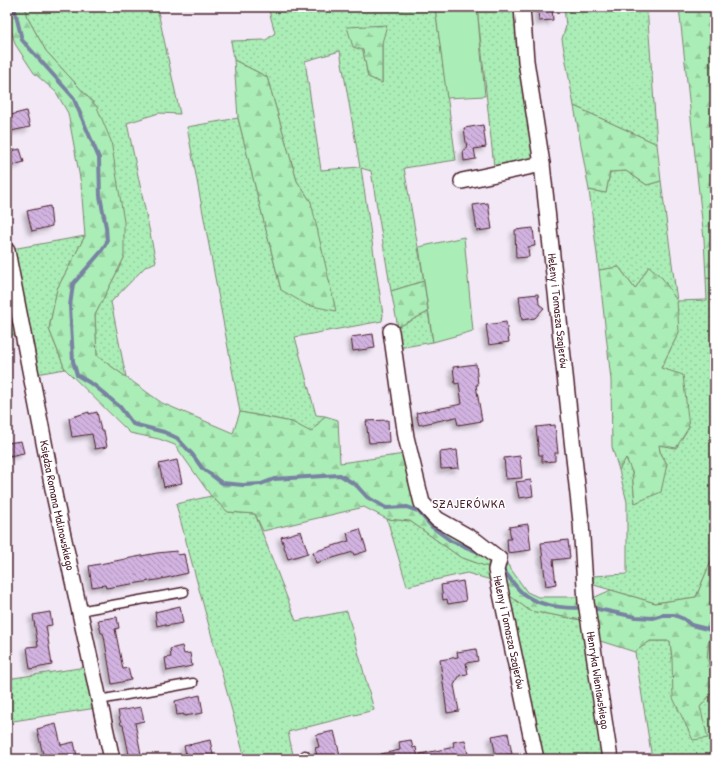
<svg xmlns="http://www.w3.org/2000/svg" width="722" height="766" font-family="'Patrick Hand',sans-serif">
	<style>
		.grass { fill: url(#grass-dots); stroke: #7a8670; fill-rule: evenodd }
		.forest { fill: url(#forest-firs); stroke: #7a8670 }
		.garden { fill: #abedb6; stroke: #7a8670 }
		.lines { fill: none; stroke-linecap: round; stroke-linejoin: round }
		.stream { stroke: #7883a2; stroke-width: 4 }
		.building { fill: url(#building-back-hatch); stroke: #4a1f2b; filter: url(#shadow) }
		.service-casing { stroke: #4a1f2b; stroke-width: 11 }
		.minor-casing { stroke: #4a1f2b; stroke-width: 18 }
		.service { stroke: #fff; stroke-width: 8 }
		.minor { stroke: #fff; stroke-width: 15 }
		.labels { text-anchor: middle; stroke-width: 3; stroke-linejoin: round; paint-order: stroke }
		.street-label { font-size: 12px; fill: #4a1f2b; stroke: #fff }
		.neighbourhood-label { font-size: 13px; letter-spacing: 1px; fill: #4a1f2b; stroke: #fff }
	</style>
	<defs>
		<pattern id="grass-dots" width="8" height="8" patternUnits="userSpaceOnUse"><rect width="8" height="8" fill="#abedb6"/><path d="M2 2h.1M6 6h.1" fill="none" stroke="#95cb9d" stroke-width="1.8" stroke-linecap="round"/></pattern>
		<pattern id="forest-firs" width="22" height="20" patternUnits="userSpaceOnUse"><rect width="22" height="20" fill="#abedb6"/><path d="M5 1l3.5 6h-7zM16 11l3.5 6h-7z" fill="#95cb9d"/></pattern>
		<pattern id="building-back-hatch" width="6" height="6" patternUnits="userSpaceOnUse"><rect width="6" height="6" fill="#d2b3e0"/><path d="M-1 5l2 2M0 0l6 6M5-1l2 2" fill="none" stroke="#ac91b6"/></pattern>
		<filter id="shadow"><feDropShadow dx="-3.5" dy="3.5" stdDeviation="2" flood-color="#0004"/></filter>
	</defs>
	<rect width="100%" height="100%" fill="#f2e8f6"/>
	<filter id="ink" filterUnits="userSpaceOnUse"><feTurbulence type="fractalNoise" baseFrequency=".025" numOctaves="2"/><feDisplacementMap in="SourceGraphic" scale="8" xChannelSelector="R" yChannelSelector="G"/><feConvolveMatrix kernelMatrix="1 2 1 2 8 2 1 2 1" color-interpolation-filters="sRGB"/></filter>
	<g filter="url(#ink)">
		<g class="grass">
			<path d="M26,7H157L180,114L159,113L127,123L156,262L145,267L111,302L126,377L97,356L95,315L124,258L97,107L46,51L26,15Z"/>
			<path d="M268,7H435L456,160L404,168L424,281L391,291L371,171L361,168L383,315L382,321L295,337L316,415L325,416L311,433L292,422L240,412L187,127L238,118L281,290L311,202L297,181L267,77L234,60L231,41L266,40L275,33ZM382,43V83L368,77L363,50ZM340,51L360,167L321,170L305,61Z"/>
			<path d="M477,7H515L537,158L494,167Z"/>
			<path d="M564,7H647L657,144L574,106L562,39L566,26Z"/>
			<path d="M626,171L647,185L661,181L677,301L707,300L706,278L715,279V551L696,597L655,603L594,585L593,576L627,574V502L619,470L626,458L632,472L635,503L667,464L660,452L659,445L661,368L679,332L649,267L635,289L619,267L599,270L589,190L606,193L610,172Z"/>
			<path d="M85,236L57,289L49,329L65,369L36,374L12,249Z"/>
			<path d="M8,290L18,334L7,336V291Z"/>
			<path d="M428,312L433,342L398,348V327Z"/>
			<path d="M211,496L228,512L255,514L296,621L347,611L374,710L288,732L294,759H245L176,504Z"/>
			<path d="M387,519L410,521L460,557L488,567L491,580L467,573L407,586Z"/>
			<path d="M505,592L530,611L582,620L603,759H541Z"/>
			<path d="M709,638L715,641V675L707,659Z"/>
			<path d="M650,641H670L672,658L700,707L715,689V759H652L635,652Z"/>
			<path d="M86,667L96,708L7,722V679Z"/>
		</g>
		<g class="forest">
			<path d="M7,7H26V15L46,51L97,107L111,141L124,222V258L95,315L97,356L162,403L233,433L240,412L292,422L311,432L325,416L338,420L340,463L405,454L414,494L490,557L488,567L460,557L410,521L387,519L364,507L263,531L255,514L228,512L211,496L175,445L159,439L130,433L65,369L49,329L57,289L85,236L81,184L68,113L56,92L34,73L15,44L7,14Z"/>
			<path d="M679,7H715V279L706,278L704,239Z"/>
			<path d="M387,25L382,43V83L368,77L363,50L353,47L347,27Z"/>
			<path d="M234,60L267,77L297,181L311,202L336,311L307,305L281,290L238,118Z"/>
			<path d="M574,106L657,144L661,181L647,185L626,171L610,172L606,193L589,190Z"/>
			<path d="M649,266L663,279L677,301L679,332L661,368L683,375L689,427L676,448L659,445L660,452L667,464L661,492L635,503L632,472L626,458L619,470L612,447L611,380L599,270L619,267L635,289Z"/>
			<path d="M424,281L428,312L398,327L391,291Z"/>
			<path d="M715,551V641L709,639L707,659L715,675V689L700,707L708,738L693,740L673,698L672,658L670,641H650L635,652L597,640L593,598L611,590L655,603L696,597Z"/>
			<path d="M503,558L527,592L538,597H580L582,620L530,611L505,592L501,577Z"/>
			<path d="M7,734L12,759H7Z"/>
		</g>
		<g class="garden">
			<path d="M435,7H477L485,96L447,98Z"/>
			<path d="M464,237L473,331L433,342L419,247Z"/>
		</g>
		<g class="lines">
			<g class="stream">
				<path d="M14,7L22,40L73,97L99,158L100,196L106,227L107,242L100,253L73,284L70,306L73,361L77,375L95,386L120,407L133,424L164,432L177,438L192,454L202,468L222,483L243,485L261,484L274,479L340,475L356,485L367,497L386,508L407,507L418,511L432,527L451,541L478,552"/>
				<path d="M502,568C509,577 517,590 526,596C543,607 564,608 583,608"/>
				<path d="M593,608L636,617L653,618L663,615H674L684,619L691,625L715,631"/>
			</g>
		</g>
		<g class="building">
			<path d="M538,7H552L553,20L539,21Z"/>
			<path d="M26,111L30,127L11,131L7,116Z"/>
			<path d="M483,125L486,147L474,149L476,159L464,161L463,150L467,149L464,128Z"/>
			<path d="M20,149L24,162L7,167V152Z"/>
			<path d="M488,203L492,229L477,231L473,205Z"/>
			<path d="M50,206L52,226L32,231L27,211Z"/>
			<path d="M533,228L535,246L528,247L529,257L516,258L515,230Z"/>
			<path d="M538,294L539,304L544,308L535,318L522,320L519,296Z"/>
			<path d="M506,322L509,342L489,345L486,325Z"/>
			<path d="M373,334L375,348L353,351L351,337Z"/>
			<path d="M476,364L478,385H476L482,421L458,425L456,417L419,425L416,413L462,404L459,383L455,384L453,367Z"/>
			<path d="M89,412V414L97,412L101,431H104L107,447L95,449L92,434L72,437L69,418Z"/>
			<path d="M388,420L389,442L369,443L366,421Z"/>
			<path d="M555,425L558,453H555V461L542,462V455H539L536,427Z"/>
			<path d="M21,441L24,453L9,456L7,443Z"/>
			<path d="M457,450L459,468L441,469L440,452Z"/>
			<path d="M520,456L522,478L506,479L504,458Z"/>
			<path d="M177,460L182,483L164,487L159,464Z"/>
			<path d="M531,480L533,496L519,498L516,482Z"/>
			<path d="M528,524L531,550L508,553L507,539H511L509,527Z"/>
			<path d="M360,529L367,551L354,555L353,552L316,563L313,552L349,541L347,533Z"/>
			<path d="M301,531L308,553L288,559L281,537Z"/>
			<path d="M568,540L570,558L553,560L556,584L546,586L541,543Z"/>
			<path d="M177,551L178,555L184,554L188,573L157,580L106,588L105,585L92,587L89,566L157,553Z"/>
			<path d="M463,581L466,601L448,604L447,599L443,600L441,585Z"/>
			<path d="M180,606L183,623L165,626V624L157,626L155,612Z"/>
			<path d="M50,612L52,625L46,626L52,665L30,669L27,647L38,646L33,615Z"/>
			<path d="M117,617L119,628L115,629L123,669L128,668L131,680L112,684L104,636L103,633H101L98,620Z"/>
			<path d="M182,646L184,654L190,653L192,666L167,671L165,658L171,657L170,649Z"/>
			<path d="M476,649L478,661L466,663L468,674L460,675L454,685L459,711L447,713L440,660L458,657L457,652Z"/>
			<path d="M200,695L203,713L184,716V714L177,715L175,701Z"/>
			<path d="M141,707L144,721L135,723L142,759H130L123,725H121L118,711Z"/>
			<path d="M56,724L61,745L74,742L77,756L64,759H44L37,729Z"/>
			<path d="M334,731L341,759H318L315,748L319,747L316,735Z"/>
			<path d="M508,733L512,754L496,757L492,736Z"/>
			<path d="M210,740L214,759H187L184,746Z"/>
			<path d="M411,740L413,748L416,747L418,759H381V754L400,750L399,742Z"/>
			<path d="M465,740L469,759H420V754L450,748L454,746L453,742Z"/>
		</g>
		<g class="lines">
			<defs>
				<g id="service">
					<path d="M79,611L184,592"/>
					<path d="M99,700L193,683"/>
					<path d="M305,755L306,759"/>
				</g>
				<g id="minor">
					<path id="s1" d="M522,7L526,61L542,164L581,522L586,602L610,759"/>
					<path d="M462,181L542,164"/>
					<path id="s2" d="M7,251L55,499L112,759"/>
					<path id="s3" d="M391,331L406,437L422,503L437,519L476,541L499,559L496,570L536,759"/>
				</g>
			</defs>
			<use href="#service" class="service-casing"/>
			<use href="#minor" class="minor-casing"/>
			<use href="#service" class="service"/>
			<use href="#minor" class="minor"/>
		</g>
	</g>
	<g class="labels">
		<g class="street-label">
			<text dy="4" stroke="none"><textPath href="#s1" startOffset="306">Heleny i Tomasza Szajerów</textPath></text>
			<text dy="4" stroke="none"><textPath href="#s2" startOffset="259">Księdza Romana Malinowskiego</textPath></text>
			<text dy="4" stroke="none"><textPath href="#s3" startOffset="346">Heleny i Tomasza Szajerów</textPath></text>
			<text dy="4" stroke="none"><textPath href="#s1" startOffset="678">Henryka Wieniawskiego</textPath></text>
		</g>
		<g class="neighbourhood-label">
			<text x="469" y="508">SZAJERÓWKA</text>
		</g>
	</g>
	<rect width="722" height="766" fill="none" stroke="#fff" stroke-width="24"/>
	<rect x="12" y="12" width="698" height="742" fill="none" stroke="#4a1f2b" stroke-width="1.5" filter="url(#ink)"/>
</svg>
